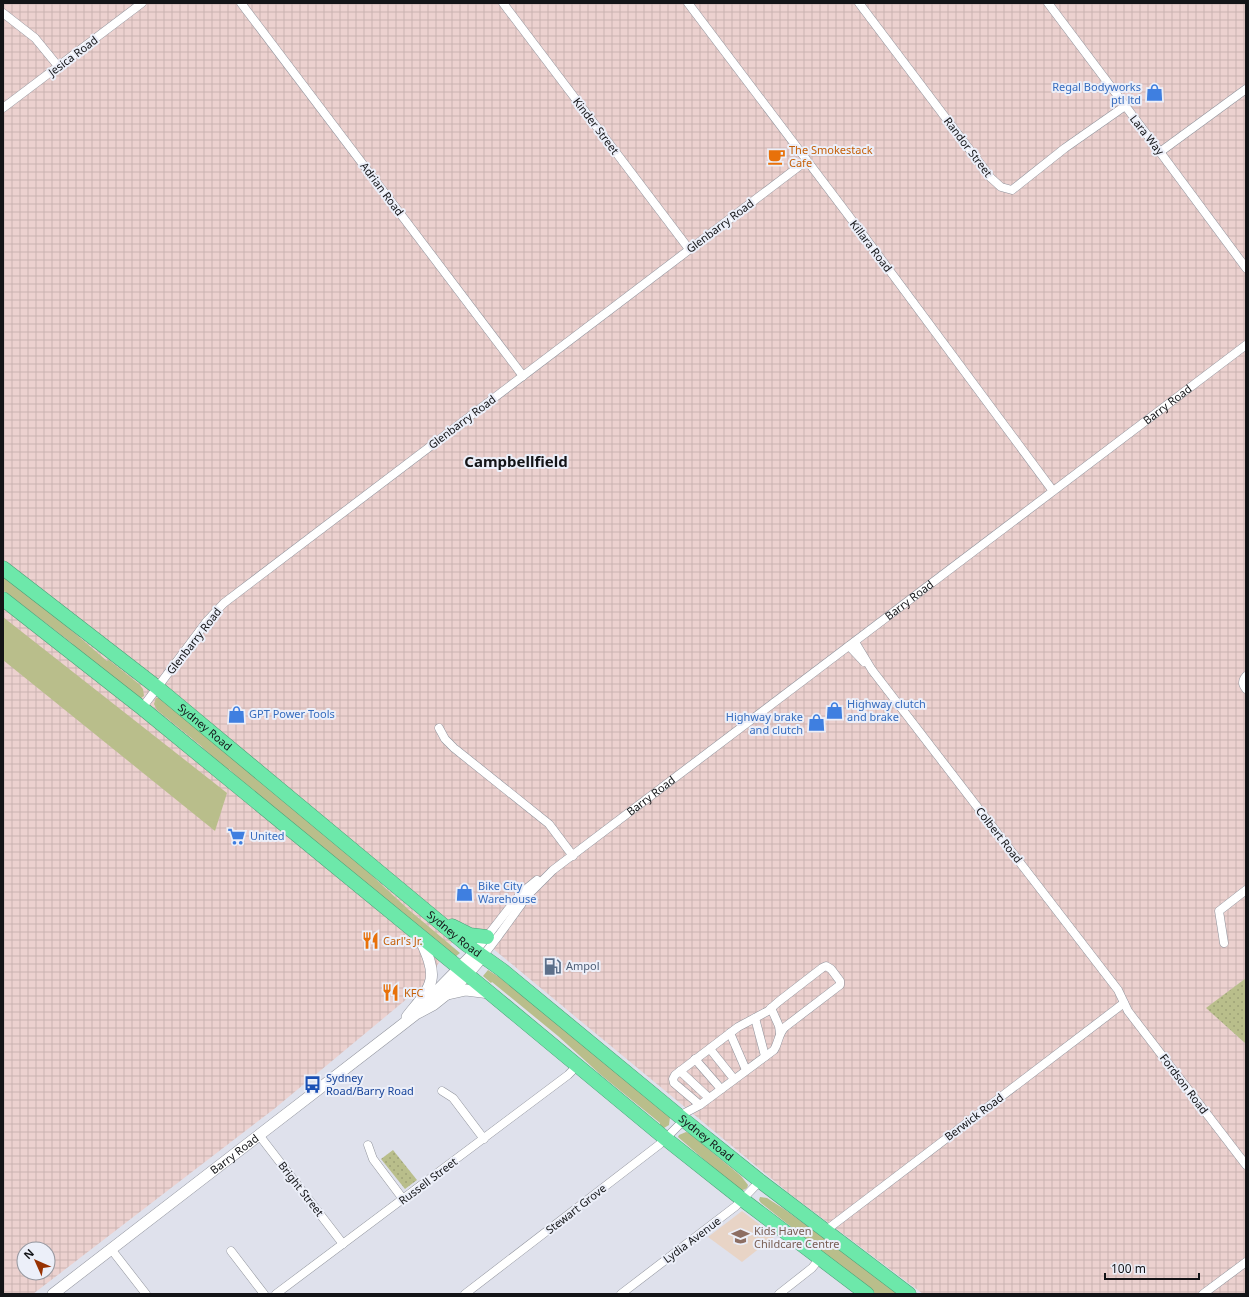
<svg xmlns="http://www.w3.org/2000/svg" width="1249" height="1297" font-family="'Noto Sans',sans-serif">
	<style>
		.industrial { fill: url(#industrial-grid); fill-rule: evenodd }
		.education { fill: #e8d4c6 }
		.grass { fill: #b9be8b }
		.park { fill: url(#park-dots) }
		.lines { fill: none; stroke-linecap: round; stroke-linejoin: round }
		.street-casing { stroke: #91949d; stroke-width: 9 }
		.secondary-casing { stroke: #91949d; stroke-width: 12 }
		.highway-casing { stroke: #4e9e77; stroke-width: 15 }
		.street { stroke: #fff; stroke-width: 8 }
		.secondary { stroke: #fff; stroke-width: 11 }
		.highway { stroke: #6de8aa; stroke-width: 14 }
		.labels { text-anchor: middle; stroke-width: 4; stroke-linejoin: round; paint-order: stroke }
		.street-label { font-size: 11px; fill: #131417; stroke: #eceff9 }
		.shop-label { font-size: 11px; fill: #366cbe; stroke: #eceff9; text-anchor: start }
		.food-label { font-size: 11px; fill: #c56008; stroke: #eceff9; text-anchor: start }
		.service-label { font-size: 11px; fill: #4e5e75; stroke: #eceff9; text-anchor: start }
		.transit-label { font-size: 11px; fill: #164399; stroke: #eceff9; text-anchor: start }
		.education-label { font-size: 11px; fill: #785e54; stroke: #eceff9; text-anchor: start }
		.district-label { font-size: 15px; font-weight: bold; fill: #131417; stroke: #eceff9 }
	</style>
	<defs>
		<pattern id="industrial-grid" width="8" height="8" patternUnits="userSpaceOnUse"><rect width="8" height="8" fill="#ecd1cf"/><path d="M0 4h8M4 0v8" fill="none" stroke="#cab3b1"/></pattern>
		<pattern id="park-dots" width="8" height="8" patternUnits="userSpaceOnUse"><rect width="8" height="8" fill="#b9be8b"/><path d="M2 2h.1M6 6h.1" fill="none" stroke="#9ea277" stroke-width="1.8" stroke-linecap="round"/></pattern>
	</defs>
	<rect width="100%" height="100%" fill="#dfe1ec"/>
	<path class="industrial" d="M3,3H1246V978L1207,1008L1246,1044V1294H923L790,1194L491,947L464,923L426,983L274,1109L33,1294H3ZM24,1249H48V1273H24Z"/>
	<path class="education" d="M742,1211L775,1236L742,1262L708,1237Z"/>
	<g class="grass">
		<path d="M3,576L56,617L107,661L109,660L139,684L143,689L144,696L141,698H139L72,646L73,644L3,590Z"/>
		<path d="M3,617L227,793L215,831L3,660Z"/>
		<path d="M156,698H160L354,859L409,910L460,953L455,957L248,787L229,769L227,770L200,745L157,710L154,704Z"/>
		<path d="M488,970L499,977L587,1047L670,1117L669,1125L664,1128L660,1126V1123L601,1075L558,1036L492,982L491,983L483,976Z"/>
		<path d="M686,1132L689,1133L741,1176L748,1185C747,1190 743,1190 739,1190L678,1137L679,1135Z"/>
		<path d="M760,1197L767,1198L784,1209L901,1294H876L761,1203L759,1200Z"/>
	</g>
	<g class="park">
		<path d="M1246,978V1044L1206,1008Z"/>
		<path d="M393,1150L417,1180L405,1189L381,1159Z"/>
	</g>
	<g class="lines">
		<defs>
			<g id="street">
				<path d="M241,3L523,376"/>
				<path d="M503,3L689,249"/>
				<path d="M688,3L864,236L1053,491"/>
				<path d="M859,3L991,178L1001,187L1012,190L1065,148L1125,106"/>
				<path d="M1048,3L1160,152L1246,268"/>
				<path d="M3,13L35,38L58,66"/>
				<path d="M3,108L142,3"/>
				<path d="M1160,152L1246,89"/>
				<path d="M855,642L872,670L1118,990L1128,1011L1246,1165"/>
				<path d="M849,646L864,662"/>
				<path d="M1246,676C1242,681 1242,684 1246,689"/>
				<path d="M142,708L207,621L224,603L806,161"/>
				<path d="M439,728L445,739L454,748L549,824L573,856"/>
				<path d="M1224,943L1219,911L1246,890"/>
				<path d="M475,952L521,893L537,880"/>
				<path id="s1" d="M483,956L499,935L528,895L553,870L1246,345"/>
				<path d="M771,1008L779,1026L780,1033"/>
				<path d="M755,1018L765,1056"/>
				<path d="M730,1033L746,1070"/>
				<path d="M710,1049L734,1079"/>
				<path d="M695,1059L721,1089"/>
				<path d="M680,1071L709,1098"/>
				<path d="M442,1091L453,1098L484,1139"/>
				<path d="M679,1116L700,1105L774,1050C779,1042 778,1034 785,1027L840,985V981L831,969L826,966L822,968L778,1002L768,1011L738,1027L675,1075L673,1079L674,1083L700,1105"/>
				<path d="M259,1135L343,1244"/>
				<path d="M368,1145L373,1159L403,1199"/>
				<path d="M825,1231L1124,1003"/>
				<path d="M111,1249L146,1294"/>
				<path d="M231,1251L264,1294"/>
				<path d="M276,1294L568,1075L578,1065"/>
				<path d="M465,1294L660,1144L684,1120"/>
				<path d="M621,1294L736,1206L760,1181"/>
				<path d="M779,1294L812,1268L820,1258"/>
				<path d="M1203,1294L1246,1262"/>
			</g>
			<g id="secondary">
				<path d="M448,994L466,990L490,993"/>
				<path d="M424,1004L475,952"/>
				<path d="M407,1017C415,1006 428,994 431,980C434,966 424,948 419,936"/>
				<path id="s2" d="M53,1294L398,1028L416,1014L433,1005L453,989L467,975L483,956"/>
			</g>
			<g id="highway">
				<path id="s3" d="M3,568L158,688L467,945L502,970L684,1120L760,1181L909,1294"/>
				<path d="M3,599L142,708L491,994L666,1139L743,1200L867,1294"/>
				<path d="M452,926L470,935L487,937"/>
			</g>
		</defs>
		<use href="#street" class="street-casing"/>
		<use href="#secondary" class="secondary-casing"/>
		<use href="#highway" class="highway-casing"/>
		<use href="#street" class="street"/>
		<use href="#secondary" class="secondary"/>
		<use href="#highway" class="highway"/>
	</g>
	<defs>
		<symbol id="shop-bare" viewBox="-9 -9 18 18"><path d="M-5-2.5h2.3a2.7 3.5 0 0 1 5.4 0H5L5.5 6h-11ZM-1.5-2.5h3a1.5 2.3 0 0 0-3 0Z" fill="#3f7fe0" stroke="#eceff9" stroke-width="2.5" paint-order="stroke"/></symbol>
		<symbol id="cafe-bare" viewBox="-9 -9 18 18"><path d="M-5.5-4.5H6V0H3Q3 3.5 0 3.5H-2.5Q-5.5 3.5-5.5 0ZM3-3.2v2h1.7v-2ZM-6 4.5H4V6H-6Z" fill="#e8710a" stroke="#eceff9" stroke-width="2.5" paint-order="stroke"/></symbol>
		<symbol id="supermarket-bare" viewBox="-9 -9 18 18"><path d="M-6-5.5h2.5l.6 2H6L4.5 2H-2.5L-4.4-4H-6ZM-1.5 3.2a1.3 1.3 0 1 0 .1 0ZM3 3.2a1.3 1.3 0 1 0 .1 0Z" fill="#3f7fe0" stroke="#eceff9" stroke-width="2.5" paint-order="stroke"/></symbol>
		<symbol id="restaurant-bare" viewBox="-9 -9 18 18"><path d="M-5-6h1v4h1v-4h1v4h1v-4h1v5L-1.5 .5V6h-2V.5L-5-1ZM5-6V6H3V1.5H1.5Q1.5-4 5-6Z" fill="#e8710a" stroke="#eceff9" stroke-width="2.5" paint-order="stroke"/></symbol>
		<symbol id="fuel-bare" viewBox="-9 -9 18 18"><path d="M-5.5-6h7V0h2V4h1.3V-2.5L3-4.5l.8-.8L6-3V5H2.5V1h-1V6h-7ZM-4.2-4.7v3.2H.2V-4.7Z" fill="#5c6f8a" stroke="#eceff9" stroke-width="2.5" paint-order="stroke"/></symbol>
		<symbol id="bus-bare" viewBox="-9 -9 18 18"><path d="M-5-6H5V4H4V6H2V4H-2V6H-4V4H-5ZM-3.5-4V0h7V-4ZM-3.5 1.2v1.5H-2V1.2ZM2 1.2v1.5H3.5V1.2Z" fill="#1a4fb4" stroke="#eceff9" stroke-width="2.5" paint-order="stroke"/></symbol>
		<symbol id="school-bare" viewBox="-9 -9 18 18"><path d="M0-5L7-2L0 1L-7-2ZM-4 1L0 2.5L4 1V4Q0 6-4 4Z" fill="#8d6e63" stroke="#eceff9" stroke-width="2.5" paint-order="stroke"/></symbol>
	</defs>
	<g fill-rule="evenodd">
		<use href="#shop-bare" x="1142" y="80" width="25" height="25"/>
		<use href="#cafe-bare" x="764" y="144" width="25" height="25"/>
		<use href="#shop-bare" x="822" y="698" width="25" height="25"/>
		<use href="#shop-bare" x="224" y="702" width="25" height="25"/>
		<use href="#shop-bare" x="804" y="710" width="25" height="25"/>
		<use href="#supermarket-bare" x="224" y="824" width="25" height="25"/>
		<use href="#shop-bare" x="452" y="880" width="25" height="25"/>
		<use href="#restaurant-bare" x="358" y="928" width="25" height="25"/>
		<use href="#fuel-bare" x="540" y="954" width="25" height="25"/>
		<use href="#restaurant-bare" x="378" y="980" width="25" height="25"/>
		<use href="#bus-bare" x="300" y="1072" width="25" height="25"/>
		<use href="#school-bare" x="728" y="1224" width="25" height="25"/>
	</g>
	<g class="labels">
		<g class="street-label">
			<text transform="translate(73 56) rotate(-37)" y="4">Jesica Road</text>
			<text transform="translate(596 126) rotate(53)" y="4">Kinder Street</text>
			<text transform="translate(1147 135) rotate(52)" y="4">Lara Way</text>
			<text transform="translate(968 147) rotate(53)" y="4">Randor Street</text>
			<text transform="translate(382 189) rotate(53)" y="4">Adrian Road</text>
			<text transform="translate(720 226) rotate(-37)" y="4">Glenbarry Road</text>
			<text transform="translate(871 246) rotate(53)" y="4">Killara Road</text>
			<text dy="4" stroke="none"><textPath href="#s1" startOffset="882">Barry Road</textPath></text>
			<text transform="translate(462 422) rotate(-37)" y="4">Glenbarry Road</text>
			<text dy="4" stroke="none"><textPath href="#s1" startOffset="558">Barry Road</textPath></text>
			<text transform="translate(194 641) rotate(-52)" y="4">Glenbarry Road</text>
			<text dy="4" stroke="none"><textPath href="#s3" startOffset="257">Sydney Road</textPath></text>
			<text dy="4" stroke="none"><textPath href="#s1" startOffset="234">Barry Road</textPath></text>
			<text transform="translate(999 835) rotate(52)" y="4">Colbert Road</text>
			<text dy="4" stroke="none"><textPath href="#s3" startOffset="581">Sydney Road</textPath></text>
			<text transform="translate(1184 1084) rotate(53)" y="4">Fordson Road</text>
			<text transform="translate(974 1117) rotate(-37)" y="4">Berwick Road</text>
			<text dy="4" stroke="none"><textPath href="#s3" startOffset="905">Sydney Road</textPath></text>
			<text dy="4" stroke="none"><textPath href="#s2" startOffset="229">Barry Road</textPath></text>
			<text transform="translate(428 1181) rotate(-37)" y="4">Russell Street</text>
			<text transform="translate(301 1189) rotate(52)" y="4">Bright Street</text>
			<text transform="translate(576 1209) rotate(-38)" y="4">Stewart Grove</text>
			<text transform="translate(692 1240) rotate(-37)" y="4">Lydia Avenue</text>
		</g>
		<g class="shop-label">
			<text x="1141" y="91" text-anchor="end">Regal Bodyworks<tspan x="1141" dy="13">ptl ltd</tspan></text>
			<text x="847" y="708">Highway clutch<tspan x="847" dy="13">and brake</tspan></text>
			<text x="249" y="718">GPT Power Tools</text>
			<text x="803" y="721" text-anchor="end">Highway brake<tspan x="803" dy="13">and clutch</tspan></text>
			<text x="250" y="840">United</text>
			<text x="478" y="890">Bike City<tspan x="478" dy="13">Warehouse</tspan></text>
		</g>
		<g class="food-label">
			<text x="789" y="154">The Smokestack<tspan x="789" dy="13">Cafe</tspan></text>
			<text x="383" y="945">Carl's Jr.</text>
			<text x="404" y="997">KFC</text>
		</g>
		<g class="service-label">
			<text x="566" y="970">Ampol</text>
		</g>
		<g class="transit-label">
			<text x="326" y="1082">Sydney<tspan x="326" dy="13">Road/Barry Road</tspan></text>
		</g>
		<g class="education-label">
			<text x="754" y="1235">Kids Haven<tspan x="754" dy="13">Childcare Centre</tspan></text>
		</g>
		<g class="district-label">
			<text x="516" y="467">Campbellfield</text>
		</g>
	</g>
	<rect width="1249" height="1297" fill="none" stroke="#131417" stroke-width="8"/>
	<g transform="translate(36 1261) rotate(315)"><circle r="19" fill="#eceff9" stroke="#95979f"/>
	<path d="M0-3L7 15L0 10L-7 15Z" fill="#983203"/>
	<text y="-6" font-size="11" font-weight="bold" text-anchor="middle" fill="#131417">N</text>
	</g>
	<path d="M1105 1273v6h94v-6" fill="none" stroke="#131417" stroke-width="2"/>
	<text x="1111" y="1273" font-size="12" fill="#131417" stroke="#eceff9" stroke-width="3" paint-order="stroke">100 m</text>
</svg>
